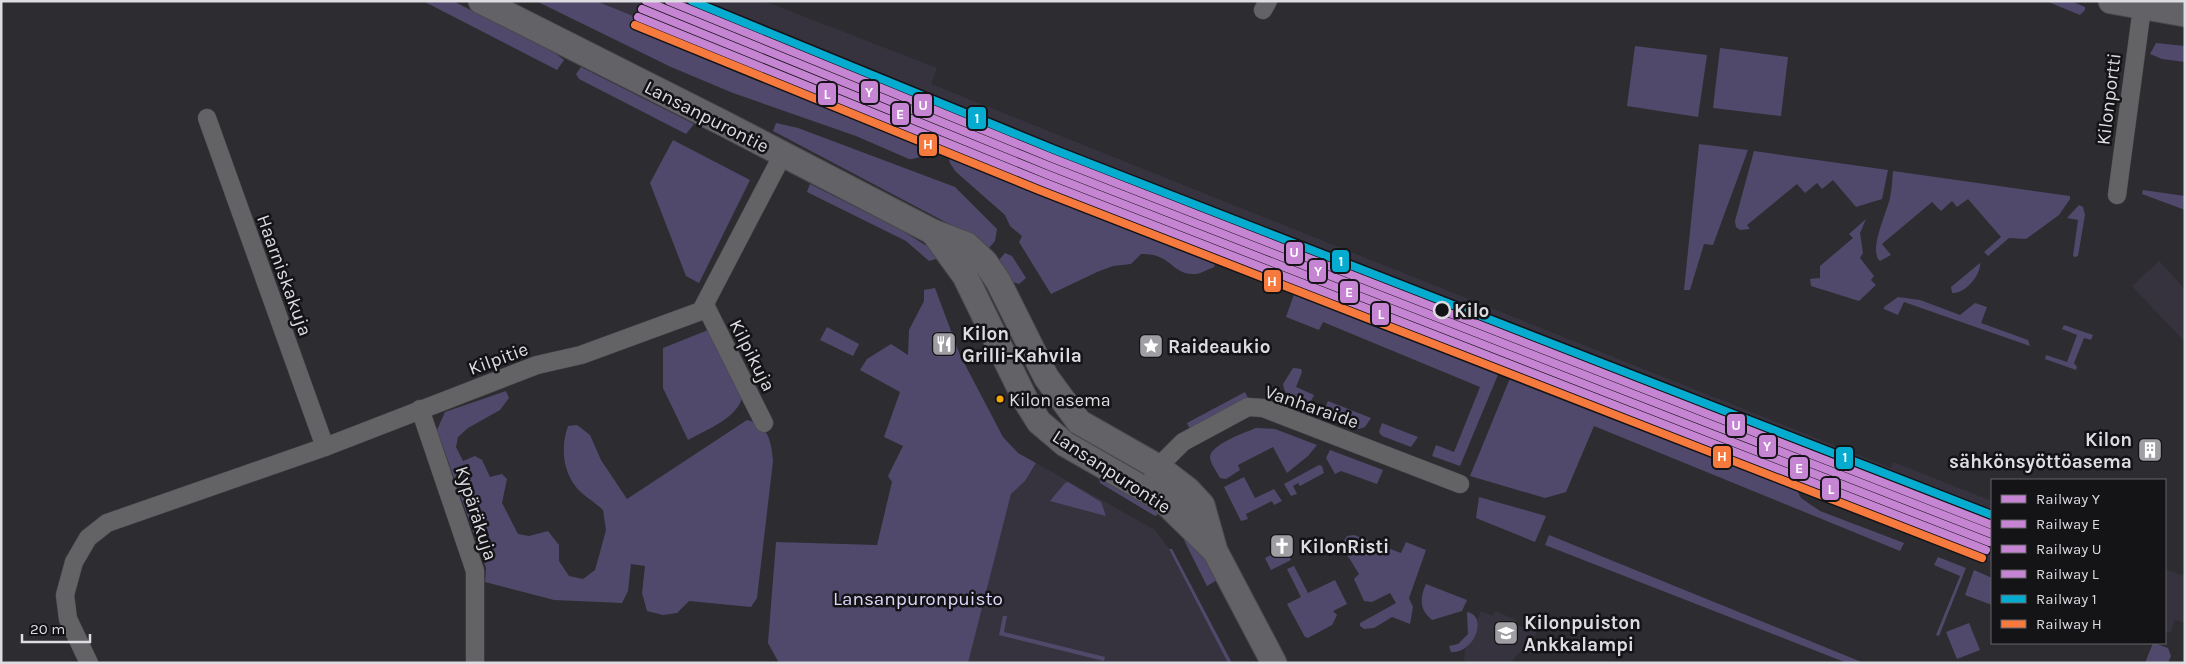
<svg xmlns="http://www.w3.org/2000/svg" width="2186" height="664" font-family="Karla,sans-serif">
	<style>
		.built { fill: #36333f }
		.green { fill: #51496b }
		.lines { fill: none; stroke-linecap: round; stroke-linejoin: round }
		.street-casing { stroke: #4a494d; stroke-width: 19 }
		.secondary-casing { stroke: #4a494d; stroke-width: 27 }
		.street { stroke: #636366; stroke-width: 18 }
		.secondary { stroke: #636267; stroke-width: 25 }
		.rail-1-casing { stroke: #141417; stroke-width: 11 }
		.rail-2-casing { stroke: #141417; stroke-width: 11 }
		.rail-3-casing { stroke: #141417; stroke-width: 11 }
		.rail-4-casing { stroke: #141417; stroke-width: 11 }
		.rail-5-casing { stroke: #141417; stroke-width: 11 }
		.rail-6-casing { stroke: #141417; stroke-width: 11 }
		.rail-1 { stroke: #c685d2; stroke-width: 8 }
		.rail-2 { stroke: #c685d2; stroke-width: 8 }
		.rail-3 { stroke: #c685d2; stroke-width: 8 }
		.rail-4 { stroke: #c685d2; stroke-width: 8 }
		.rail-5 { stroke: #06acd0; stroke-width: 8 }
		.rail-6 { stroke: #f6793e; stroke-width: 8 }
		.stop-dot { fill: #141417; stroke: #dddce1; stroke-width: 2.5 }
		.bus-dot { fill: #f7a600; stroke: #141417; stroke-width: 2 }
		.labels { text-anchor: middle; stroke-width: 5; stroke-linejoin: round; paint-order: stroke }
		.bus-label { font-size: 18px; fill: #dddce1; stroke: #141417; text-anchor: start }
		.street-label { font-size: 19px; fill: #dddce1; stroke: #141417 }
		.stop-label { font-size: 19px; font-weight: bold; fill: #dddce1; stroke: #141417; text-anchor: start }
		.poi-label { font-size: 19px; font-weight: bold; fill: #dddce1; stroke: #141417; text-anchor: start }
		.park-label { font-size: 19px; fill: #ded6fb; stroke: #141417 }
		.line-badge { stroke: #141417; stroke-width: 2 }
		.badge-label { font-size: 14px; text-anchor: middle; font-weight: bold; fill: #fff }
	</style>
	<rect width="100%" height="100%" fill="#2d2c31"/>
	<g class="built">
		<path d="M596,1H764L937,68L931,84L1891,468L1893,462L1992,501V562L1804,487L1791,479L1513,371L1484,358L1485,352L1473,347L1471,352L1294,285L1023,177L1017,163L979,148L977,153L954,145Z"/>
		<path d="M2159,261L2185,289V342L2132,286Z"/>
		<path d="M1036,463L1155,530L1169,549L1228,663H968L1011,494L1025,481Z"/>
		<path d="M2165,569L2185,576V623L2175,620L2170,633L2165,630Z"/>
		<path d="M1481,611L1493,616L1495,611L1516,620L1515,624L1526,629L1529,624L1538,628L1533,640L1513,659L1514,663H1464L1465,650L1478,629L1477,620Z"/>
	</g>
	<g class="green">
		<path d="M423,1H453L555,53L564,60L557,70Z"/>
		<path d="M536,1H596L932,136C927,149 925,159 909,159L856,136L733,93L671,67Z"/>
		<path d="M2046,1H2071L2085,7V10L2080,15Z"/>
		<path d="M2156,43L2185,46V62L2162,59L2150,54Z"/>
		<path d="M1635,46L1707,55L1698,117L1627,106Z"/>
		<path d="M1720,48L1788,57L1781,116L1713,108Z"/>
		<path d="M581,67L694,124L686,134L579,79L576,74Z"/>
		<path d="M776,123L798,128L955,187L997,229L995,241L988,249L968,234L773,131Z"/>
		<path d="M673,140L750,180L699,283L686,276L650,183Z"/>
		<path d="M1699,144L1748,150L1713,245L1704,244L1690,290H1684Z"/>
		<path d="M954,145L976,153L979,148L1017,163L1024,177L1218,255L1214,267C1208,269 1201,274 1195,274C1171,275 1172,253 1141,254L1131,264L1113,266L1097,272L1051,294L1019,242L1022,236L1010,226L1005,215L955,171L950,163L947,150Z"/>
		<path d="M1754,151L1888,170L1882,199L1856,207L1833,180L1822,189L1817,183L1805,193L1797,184L1747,225L1750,229L1740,230L1736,227L1735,221Z"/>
		<path d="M1893,171L2070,196V199L2059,215L2026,239L2009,238L1988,256L1984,252L2001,237L1968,199L1957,207L1952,201L1941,211L1932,202L1882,244L1891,255L1880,261C1868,251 1887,212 1890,198C1892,189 1892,180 1893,171Z"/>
		<path d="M810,184L901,230L938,253L936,259L929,261L906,241L807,192Z"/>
		<path d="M2143,190L2185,196V210L2142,194Z"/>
		<path d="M2079,205L2083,207L2085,215L2078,256L2075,257L2073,256L2078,220L2067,218Z"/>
		<path d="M1866,219L1860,233L1863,253L1860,258L1874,276L1871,280L1876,285L1859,301L1811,286L1810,279L1820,278V266L1853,238L1849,234Z"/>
		<path d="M1005,253L1012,256L1026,278L1019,284L1013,282L999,260Z"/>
		<path d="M1980,263C1981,275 1965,294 1952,293L1951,287Z"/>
		<path d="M1297,286L1471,352L1470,356L1482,361L1484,358L1502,365L1460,466L1432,456L1436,445L1454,452L1480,387L1323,322L1319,330L1286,317Z"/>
		<path d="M935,288L960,355L1003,437L1018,453L1036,463L1025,481L1011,494L968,663H779L768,643L776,542L877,545L892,482L888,476L903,446L884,437L900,392L860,370L867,359L891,344L908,355L909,330L924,301V290Z"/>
		<path d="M1898,297L1920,300L1960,315L1975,303L1987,307L1981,323L2028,340L2030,346L1904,302L1898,315L1884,309V307Z"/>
		<path d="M2064,325L2093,335L2091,340L2084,338L2074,363L2077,367L2076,370L2045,359L2046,355L2067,362L2077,335L2062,329Z"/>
		<path d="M827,327L859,344L853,356L820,340Z"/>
		<path d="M708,330L743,395C738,418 708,429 688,440L663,388V348Z"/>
		<path d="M1293,368L1301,369L1302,372L1296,387L1314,395L1310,403C1296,409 1285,397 1283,384Z"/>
		<path d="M1513,371L1791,479L1801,498L1820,511L1904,543L1900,551L1594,426L1566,492L1545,498L1470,476Z"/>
		<path d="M506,391L509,398L500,410L468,428L458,437L456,447L463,461L475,456L482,460L490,477L502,474L507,479L502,503L518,534L529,536L548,531L559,545V561L569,576L583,579L595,570L599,556L606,530L603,510C595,502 582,495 576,487C562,469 561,446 568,426L577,425L590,435L601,460L627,499L747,420C769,426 771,441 773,461L757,598L751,607L689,601L677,613L663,615L647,611L642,593L645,566L631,564L628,591L622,603L554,600L485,582L486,568L437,430L445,412Z"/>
		<path d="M1245,392L1248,398L1190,429L1187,423Z"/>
		<path d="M1328,401L1371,418L1365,427L1359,429L1326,414L1325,408Z"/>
		<path d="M1382,423L1418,437L1411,447L1382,436L1379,432Z"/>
		<path d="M1256,428L1275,429L1317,445L1308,456L1287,473L1273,447L1238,465L1240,470L1226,479L1220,478C1217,472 1210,463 1210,457C1210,445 1246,432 1256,428Z"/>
		<path d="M1330,450L1383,470L1377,484L1341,471L1335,474L1326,458Z"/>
		<path d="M1319,465L1322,466L1324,473L1300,486L1298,483L1293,486L1297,494L1291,496L1284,484Z"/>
		<path d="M1099,476L1160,512L1159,514L1155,516L1100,483Z"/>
		<path d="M1244,477L1255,498L1274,489L1282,501L1274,505L1272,501L1246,514L1248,519L1241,521L1224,487Z"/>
		<path d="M1068,482L1101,502L1106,516L1050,501L1065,483Z"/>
		<path d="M1479,497L1546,516L1535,542L1476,518Z"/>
		<path d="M1191,535L1204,551L1217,580L1207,586L1184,540Z"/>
		<path d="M1354,535L1401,553L1406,542L1426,550L1409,598L1413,607L1410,624L1392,617L1374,628L1364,629L1360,626V623L1396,603L1390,593L1372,602L1364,601L1354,579L1359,574L1341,545L1347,536Z"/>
		<path d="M1549,535L1864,663H1847L1545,545Z"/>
		<path d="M1285,548L1291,560L1271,570L1265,558Z"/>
		<path d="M1169,549H1172L1232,663H1228Z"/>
		<path d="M1938,557L1966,568L1939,636L1936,635L1960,576L1934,565Z"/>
		<path d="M1294,566L1308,593L1335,580L1347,604L1333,611L1337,615L1332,625L1308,638L1305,637L1287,604L1301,597L1287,569Z"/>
		<path d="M1974,570L1992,578V605L1965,595Z"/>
		<path d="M1426,584L1467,600L1462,611L1432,620C1419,610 1420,597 1426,584Z"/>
		<path d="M1467,612C1489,616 1474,654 1451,652L1449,646L1458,644L1468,634Z"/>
		<path d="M1003,616H1007L1004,632L1105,657L1104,661L999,635Z"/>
		<path d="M1969,623L1980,650L1957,659L1946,632Z"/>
		<path d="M2153,643L2168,648L2171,656L2168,663H2145Z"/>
	</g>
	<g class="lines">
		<defs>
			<g id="street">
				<path d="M1263,10L1268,1"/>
				<path d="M207,118L325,447"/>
				<path d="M2117,195L2142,8"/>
				<path d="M705,305L764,423"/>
				<path d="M420,409L475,571V663"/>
				<path d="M1153,477L1158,467L1183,442L1248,407L1263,408L1460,484"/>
				<path d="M89,663L68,619L65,595L74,562L88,538L107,523L325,447L537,365L581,355L701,311L783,154"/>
			</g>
			<g id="secondary">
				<path d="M481,1L721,122L933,232L967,245L985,262L998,281L1046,377L1079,422L1158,467L1188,490L1202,505L1215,551L1274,663"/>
				<path d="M2111,1L2185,14"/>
				<path d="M933,232L965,276L1026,401L1039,422L1065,444L1163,500L1213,549"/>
			</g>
		</defs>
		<use href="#street" class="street-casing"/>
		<use href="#secondary" class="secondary-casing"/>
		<use href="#street" class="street"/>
		<use href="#secondary" class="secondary"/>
		<defs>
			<path id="rail-1" d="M646,1L1049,166L1992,534"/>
			<path id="rail-2" d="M642,9L1046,174L1989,542"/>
			<path id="rail-3" d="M669,1L1052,158L1992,525"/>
			<path id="rail-4" d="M638,17L1043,182L1986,550"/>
			<path id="rail-5" d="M692,1L1055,150L1992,515"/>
			<path id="rail-6" d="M635,25L1039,190L1982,558"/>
		</defs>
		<use href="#rail-1" class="rail-1-casing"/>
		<use href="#rail-2" class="rail-2-casing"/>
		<use href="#rail-3" class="rail-3-casing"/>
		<use href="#rail-4" class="rail-4-casing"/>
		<use href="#rail-5" class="rail-5-casing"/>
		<use href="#rail-6" class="rail-6-casing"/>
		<use href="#rail-1" class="rail-1"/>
		<use href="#rail-2" class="rail-2"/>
		<use href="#rail-3" class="rail-3"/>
		<use href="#rail-4" class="rail-4"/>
		<use href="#rail-5" class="rail-5"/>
		<use href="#rail-6" class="rail-6"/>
	</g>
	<defs>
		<symbol id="restaurant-square" viewBox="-11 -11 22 22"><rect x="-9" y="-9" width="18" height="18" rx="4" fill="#9f9ea3" stroke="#141417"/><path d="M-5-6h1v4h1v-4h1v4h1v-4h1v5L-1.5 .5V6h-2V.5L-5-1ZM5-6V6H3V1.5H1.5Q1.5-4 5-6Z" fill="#fff"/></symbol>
		<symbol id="sight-square" viewBox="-11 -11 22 22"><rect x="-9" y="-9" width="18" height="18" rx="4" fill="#9f9ea3" stroke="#141417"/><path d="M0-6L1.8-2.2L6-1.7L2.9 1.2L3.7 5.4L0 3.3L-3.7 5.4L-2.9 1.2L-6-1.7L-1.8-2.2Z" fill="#fff"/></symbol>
		<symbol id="building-square" viewBox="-11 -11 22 22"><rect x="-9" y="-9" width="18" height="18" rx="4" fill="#9f9ea3" stroke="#141417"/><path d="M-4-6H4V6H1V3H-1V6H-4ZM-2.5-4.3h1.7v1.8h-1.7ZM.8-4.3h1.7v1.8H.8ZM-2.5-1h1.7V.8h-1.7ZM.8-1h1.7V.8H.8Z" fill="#fff"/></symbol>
		<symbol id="church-square" viewBox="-11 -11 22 22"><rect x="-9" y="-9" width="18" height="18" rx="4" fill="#9f9ea3" stroke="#141417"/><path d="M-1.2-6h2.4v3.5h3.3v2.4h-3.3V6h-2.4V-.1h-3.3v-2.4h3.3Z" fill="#fff"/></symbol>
		<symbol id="school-square" viewBox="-11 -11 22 22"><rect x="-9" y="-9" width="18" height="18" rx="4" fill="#9f9ea3" stroke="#141417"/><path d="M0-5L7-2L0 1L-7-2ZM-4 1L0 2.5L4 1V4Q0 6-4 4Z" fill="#fff"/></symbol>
	</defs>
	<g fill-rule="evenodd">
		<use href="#restaurant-square" x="930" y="330" width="28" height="28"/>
		<use href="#sight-square" x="1137" y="332" width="28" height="28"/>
		<use href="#building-square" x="2136" y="436" width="28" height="28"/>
		<use href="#church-square" x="1268" y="532" width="28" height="28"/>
		<use href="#school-square" x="1492" y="619" width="28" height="28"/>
	</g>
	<circle class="stop-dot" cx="1442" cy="310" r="8"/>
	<circle class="bus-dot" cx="1000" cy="399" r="4.5"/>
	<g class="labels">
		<g class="bus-label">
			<text x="1009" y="406">Kilon asema</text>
		</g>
		<g class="street-label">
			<text transform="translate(2108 99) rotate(-83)" y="7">Kilonportti</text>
			<text transform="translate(707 116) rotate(27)" y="7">Lansanpurontie</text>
			<text transform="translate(285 275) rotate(70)" y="7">Haarniskakuja</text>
			<text transform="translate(753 355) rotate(63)" y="7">Kilpikuja</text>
			<text transform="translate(498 358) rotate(-20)" y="7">Kilpitie</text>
			<text transform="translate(1312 406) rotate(19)" y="7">Vanharaide</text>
			<text transform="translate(1112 471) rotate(33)" y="7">Lansanpurontie</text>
			<text transform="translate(477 513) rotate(72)" y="7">Kypäräkuja</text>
		</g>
		<g class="stop-label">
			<text x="1454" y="317">Kilo</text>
		</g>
		<g class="poi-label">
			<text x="962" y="340">Kilon<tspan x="962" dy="22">Grilli-Kahvila</tspan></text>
			<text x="1168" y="353">Raideaukio</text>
			<text x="2132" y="446" text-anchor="end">Kilon<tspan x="2132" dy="22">sähkönsyöttöasema</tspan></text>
			<text x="1300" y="553">KilonRisti</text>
			<text x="1524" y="629">Kilonpuiston<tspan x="1524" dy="22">Ankkalampi</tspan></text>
		</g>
		<g class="park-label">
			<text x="918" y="605">Lansanpuronpuisto</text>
		</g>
	</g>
	<g class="line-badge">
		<rect x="860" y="80" width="19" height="24" rx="5" fill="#c685d2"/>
		<rect x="817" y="82" width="20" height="24" rx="5" fill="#c685d2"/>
		<rect x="913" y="93" width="20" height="24" rx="5" fill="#c685d2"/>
		<rect x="891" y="102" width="19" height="24" rx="5" fill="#c685d2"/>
		<rect x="967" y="106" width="20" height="24" rx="5" fill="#06acd0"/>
		<rect x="918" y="133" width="20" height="24" rx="5" fill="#f6793e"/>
		<rect x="1285" y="241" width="19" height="24" rx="5" fill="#c685d2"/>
		<rect x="1331" y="249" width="19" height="24" rx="5" fill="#06acd0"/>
		<rect x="1308" y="259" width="19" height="24" rx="5" fill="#c685d2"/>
		<rect x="1263" y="269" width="19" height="24" rx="5" fill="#f6793e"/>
		<rect x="1339" y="280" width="20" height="24" rx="5" fill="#c685d2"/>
		<rect x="1371" y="302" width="19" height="24" rx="5" fill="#c685d2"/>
		<rect x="1726" y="413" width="20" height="24" rx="5" fill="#c685d2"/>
		<rect x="1758" y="434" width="19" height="24" rx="5" fill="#c685d2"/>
		<rect x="1712" y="445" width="20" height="24" rx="5" fill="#f6793e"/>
		<rect x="1835" y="446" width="19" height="24" rx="5" fill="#06acd0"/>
		<rect x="1789" y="456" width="20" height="24" rx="5" fill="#c685d2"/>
		<rect x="1821" y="477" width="19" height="24" rx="5" fill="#c685d2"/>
	</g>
	<g class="badge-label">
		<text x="869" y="97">Y</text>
		<text x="827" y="99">L</text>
		<text x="923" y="110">U</text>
		<text x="900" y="119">E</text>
		<text x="977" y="123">1</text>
		<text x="928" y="149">H</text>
		<text x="1294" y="257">U</text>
		<text x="1341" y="266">1</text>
		<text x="1318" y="276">Y</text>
		<text x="1272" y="286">H</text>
		<text x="1349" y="297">E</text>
		<text x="1381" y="319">L</text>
		<text x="1736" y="430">U</text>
		<text x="1767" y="451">Y</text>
		<text x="1722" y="461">H</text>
		<text x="1845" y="462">1</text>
		<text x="1799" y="473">E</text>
		<text x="1831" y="494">L</text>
	</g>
	<rect width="2186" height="664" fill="none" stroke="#dddce1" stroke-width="5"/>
	<rect x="1991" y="479" width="175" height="165" fill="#141417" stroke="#646468"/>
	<rect x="2001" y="495" width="25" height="8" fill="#c685d2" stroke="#646468"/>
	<text x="2036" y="504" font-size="15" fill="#dddce1">Railway Y</text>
	<rect x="2001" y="520" width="25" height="8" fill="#c685d2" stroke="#646468"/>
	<text x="2036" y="529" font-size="15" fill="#dddce1">Railway E</text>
	<rect x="2001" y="545" width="25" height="8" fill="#c685d2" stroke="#646468"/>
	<text x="2036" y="554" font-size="15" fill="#dddce1">Railway U</text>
	<rect x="2001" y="570" width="25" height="8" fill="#c685d2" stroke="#646468"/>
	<text x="2036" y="579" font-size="15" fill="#dddce1">Railway L</text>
	<rect x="2001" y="595" width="25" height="8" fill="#06acd0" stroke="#646468"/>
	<text x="2036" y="604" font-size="15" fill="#dddce1">Railway 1</text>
	<rect x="2001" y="620" width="25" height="8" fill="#f6793e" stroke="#646468"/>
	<text x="2036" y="629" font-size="15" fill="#dddce1">Railway H</text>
	<path d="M22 634v8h68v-8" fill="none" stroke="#dddce1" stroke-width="2.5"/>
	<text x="30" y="634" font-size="15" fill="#dddce1" stroke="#141417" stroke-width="4" paint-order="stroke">20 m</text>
</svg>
